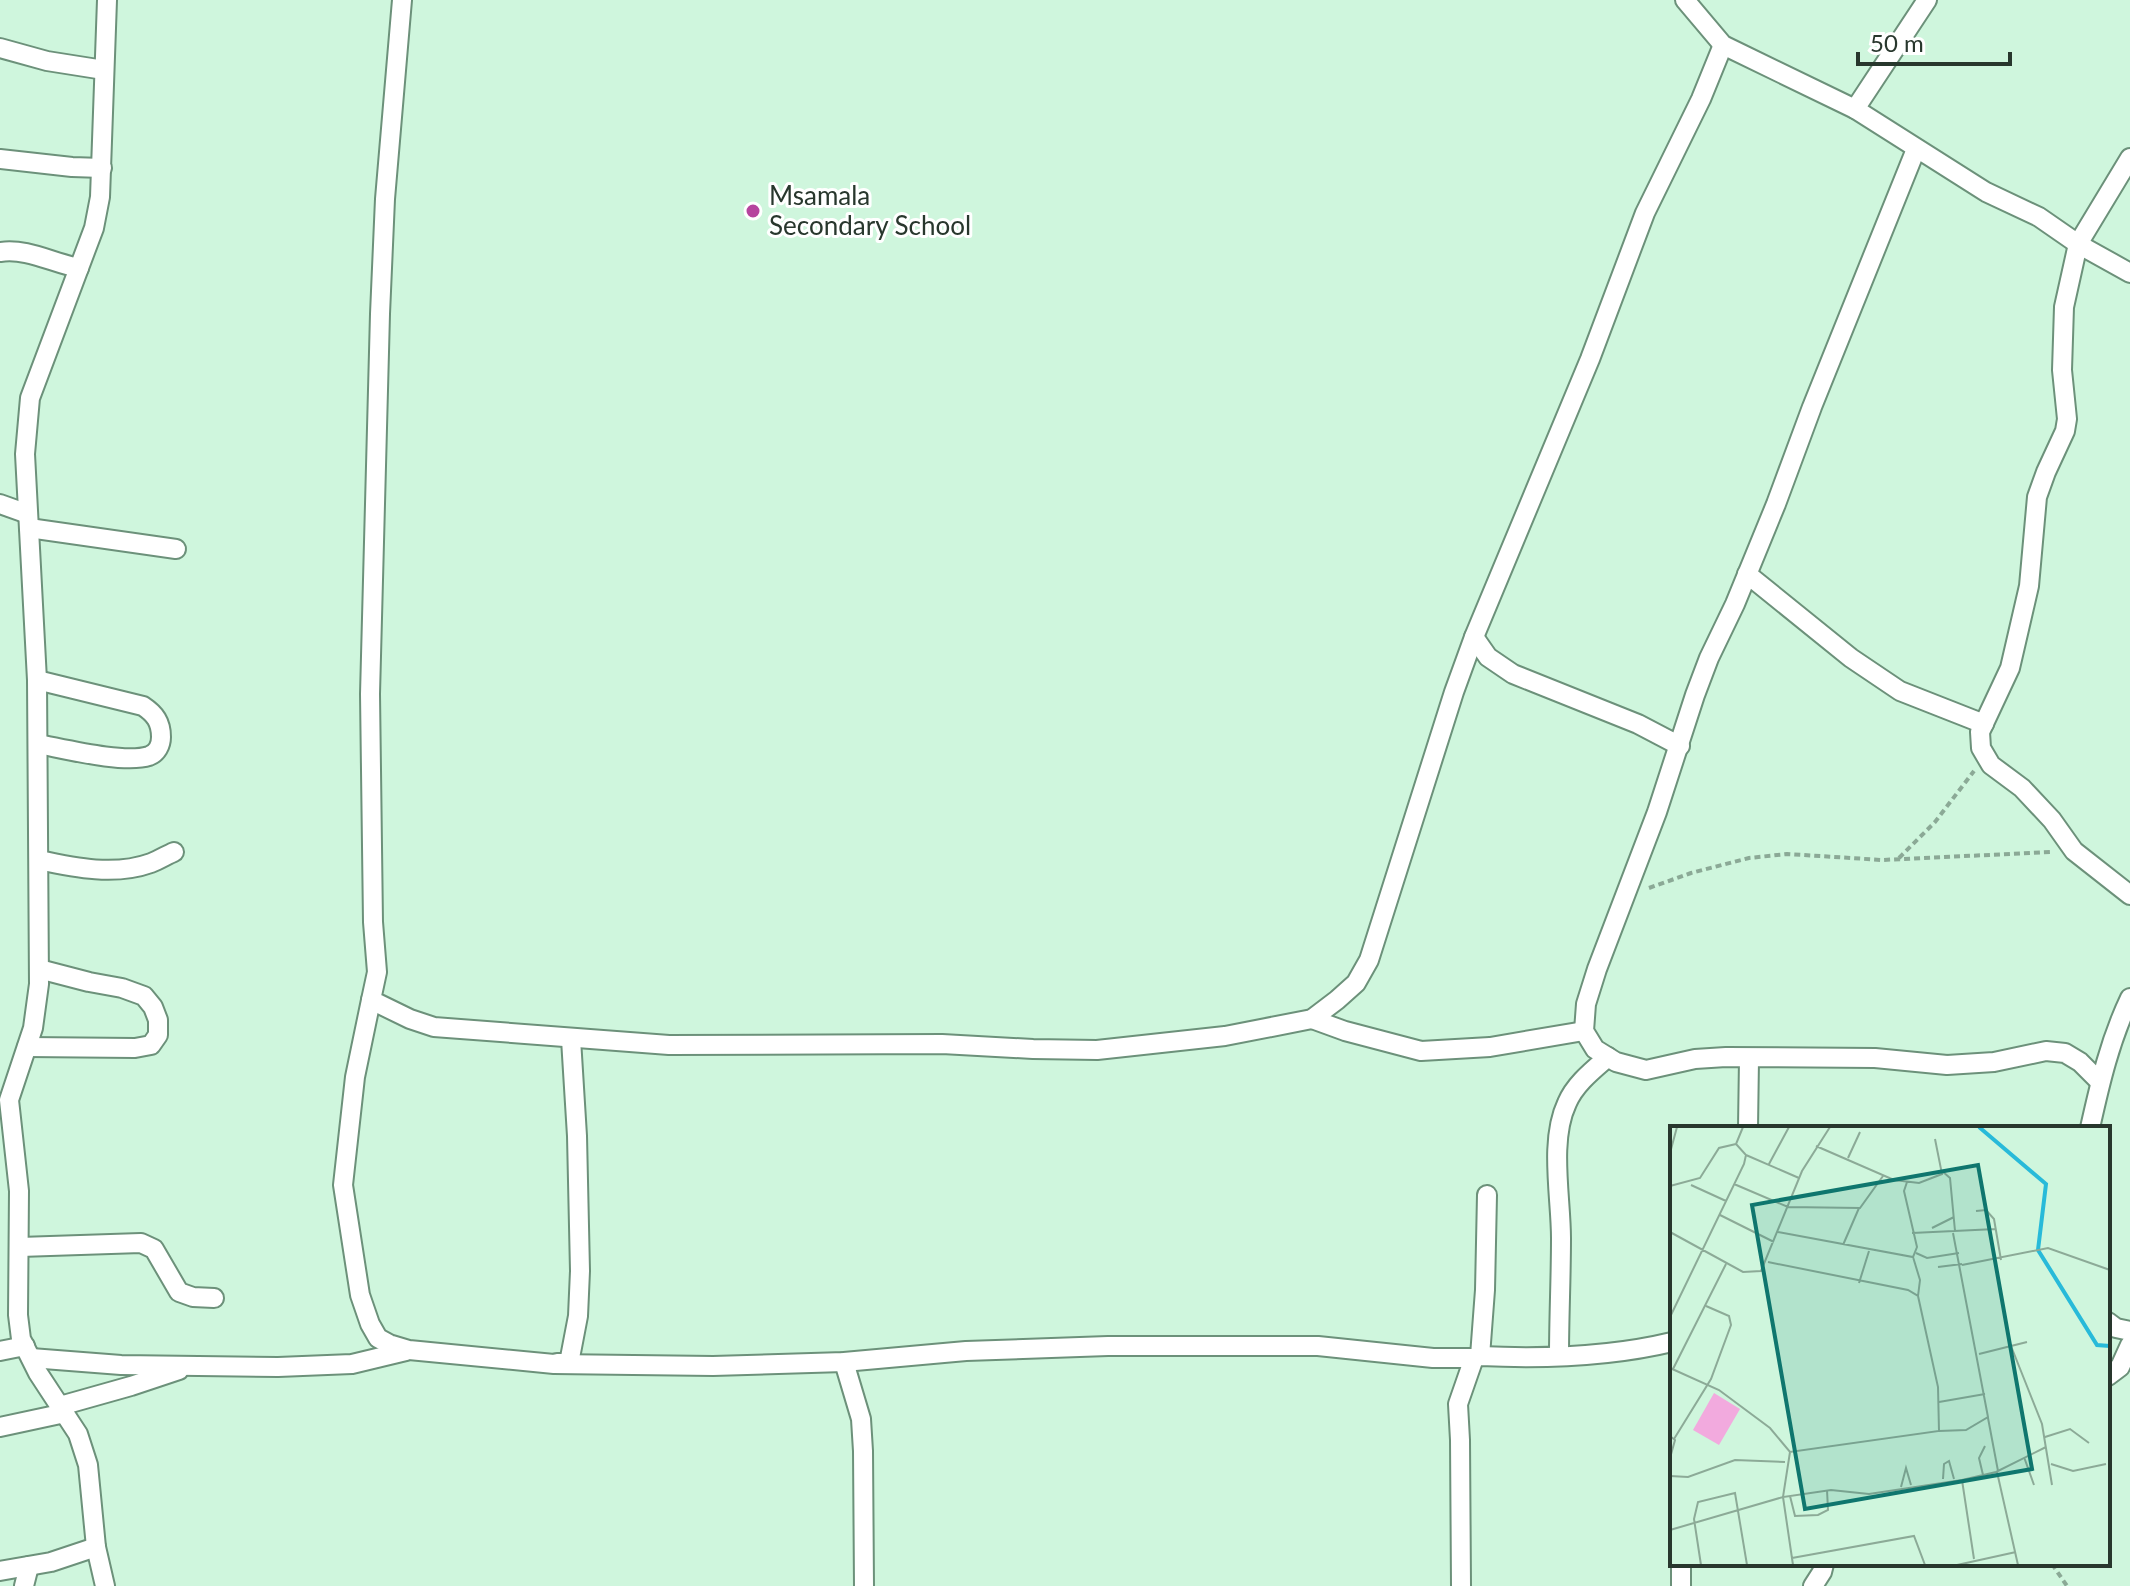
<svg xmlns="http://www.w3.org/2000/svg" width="2130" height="1586" font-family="Lato,sans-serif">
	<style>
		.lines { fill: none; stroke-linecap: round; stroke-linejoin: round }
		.minor-casing { stroke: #6c917a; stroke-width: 22 }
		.path { stroke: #8ba996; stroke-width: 4; stroke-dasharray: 6 4; stroke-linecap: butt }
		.minor { stroke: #fff; stroke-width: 18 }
		.poi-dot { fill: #b6449e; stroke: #fff; stroke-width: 3 }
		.labels { text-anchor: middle; stroke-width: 6; stroke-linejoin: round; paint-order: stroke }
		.poi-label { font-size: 26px; fill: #28372d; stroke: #fff; text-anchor: start }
		.inset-river { fill: none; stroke: #28bad9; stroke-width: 4 }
		.inset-road { fill: none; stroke: #8caa97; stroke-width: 2 }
		.view { fill: #0f766e; fill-opacity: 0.15; stroke: #0f766e; stroke-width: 4 }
		.inset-edge { fill: none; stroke: #28372d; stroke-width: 4 }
	</style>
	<rect width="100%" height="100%" fill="#cff6dd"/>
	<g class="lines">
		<defs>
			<g id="minor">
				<path d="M402,0L385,199L380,314L370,694L373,922L377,972L371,1000L410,1019L434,1027L669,1045L942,1044L1033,1049L1097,1050L1225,1036L1312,1019L1337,1000L1356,983L1369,960L1454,692L1474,637L1590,359L1645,213L1701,99L1723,45"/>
				<path d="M1685,0L1723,45L1855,109L1986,192L2039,217L2078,244L2130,273"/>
				<path d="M0,48L47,61L104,70"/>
				<path d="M1855,109L1927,0"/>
				<path d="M1916,149L1812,407L1776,504L1735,604L1709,658L1695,695L1657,812L1597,969L1586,1004L1584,1031L1595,1049L1616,1062L1646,1070L1695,1059L1726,1057L1875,1058L1947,1065L1994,1062L2046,1051L2065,1053L2080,1062L2100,1082"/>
				<path d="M2130,158L2078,244L2064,307L2062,370L2067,419L2065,431L2046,472L2037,497L2029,586L2010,668L1980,732L1981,748L1991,765L2022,788L2052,820L2074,851L2130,895"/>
				<path d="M0,159L72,167L102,168"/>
				<path d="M0,252C28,248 52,263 79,268"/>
				<path d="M0,504L28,514"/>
				<path d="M29,528L176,549"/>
				<path d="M1747,574L1851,658L1900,691L1984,724"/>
				<path d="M1474,637L1488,657L1513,674L1638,724L1680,746"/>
				<path d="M37,680L143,706C155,714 161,722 161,737C161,745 157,753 149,756C124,764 65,749 38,744"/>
				<path d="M39,860C76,868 115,876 151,863C159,860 167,855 174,852"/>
				<path d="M371,1000L355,1077L343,1185L360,1295L370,1324L378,1338L389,1344L409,1350L554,1364L713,1366L844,1362L966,1351L1108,1346H1318L1433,1358H1474L1480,1356C1544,1359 1610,1357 1672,1342"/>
				<path d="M1312,1019L1345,1031L1421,1051L1490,1047L1584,1031"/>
				<path d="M27,1047L135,1048L151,1045L158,1035V1020L153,1007L144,996L122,988L89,982L39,969"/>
				<path d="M1748,1128L1749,1059"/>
				<path d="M2090,1128C2100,1083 2110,1040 2130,998"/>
				<path d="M20,1247L141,1243L154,1249L179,1292L193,1297L214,1298"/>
				<path d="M2108,1322L2116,1328L2130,1331"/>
				<path d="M0,1351L25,1346"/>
				<path d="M1480,1356L1485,1290L1487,1195"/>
				<path d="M1559,1356C1559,1317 1561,1278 1561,1238C1561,1197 1549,1141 1567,1103C1575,1084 1593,1070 1608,1057"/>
				<path d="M31,1358L121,1365L278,1367L352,1364L406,1351"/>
				<path d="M844,1362L861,1419L863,1451L864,1586"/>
				<path d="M557,1363H569L578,1316L580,1271L577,1136L571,1039"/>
				<path d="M2108,1376L2120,1367L2130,1345"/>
				<path d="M60,1406L131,1386L179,1370"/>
				<path d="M0,1427L65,1413"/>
				<path d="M0,1571L51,1562L96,1547"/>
				<path d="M24,1586L29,1566"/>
				<path d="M105,1586L96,1547L88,1465L78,1434L38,1373L21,1339L18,1315L19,1191L9,1100L33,1028L39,984L37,680L25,454L30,398L94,228L100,197L107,0"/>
				<path d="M1461,1586L1460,1440L1458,1404L1474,1358"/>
				<path d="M1681,1586V1564"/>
				<path d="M1813,1586L1822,1572L1824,1564"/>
			</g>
		</defs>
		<use href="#minor" class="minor-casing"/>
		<g class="path">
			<path d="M1899,858L1935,822L1974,771"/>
			<path d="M1649,888L1691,873L1749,858L1787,854L1882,860L2051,852"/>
			<path d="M2052,1564L2067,1586"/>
		</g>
		<use href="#minor" class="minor"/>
	</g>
	<circle class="poi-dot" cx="753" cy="211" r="8"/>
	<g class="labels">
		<g class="poi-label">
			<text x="769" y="205">Msamala<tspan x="769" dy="30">Secondary School</tspan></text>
		</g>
	</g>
	<g transform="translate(1670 1126)">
		<rect width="440" height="440" fill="#cff6dd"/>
		<path d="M44,267L70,283L49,319L23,304Z" fill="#f2aade"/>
		<path class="inset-river" d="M309,1L376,58L368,124L427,219L440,220"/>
		<path class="inset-road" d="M146,20L224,54L249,57L272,48L265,13M0,27L7,1M76,29L129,52M178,32L190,6M99,38L119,1M272,45L280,52L285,105M64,58L118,81L190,82L213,50M21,59L56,75M0,60L30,52L49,22L66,18M306,85L316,84L324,93L331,134M50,89L104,116M262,102L284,91M0,106L73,146L91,145L132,45L160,1M108,106L243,131L247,121L234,65L237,56M242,107L326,103M173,119L189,82M246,127L257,132L289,127M243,131L250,154L248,170M292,139L378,122L440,144M268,141L292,138M189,157L199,125M0,191L74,38L76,29L66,18L73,1M341,220L372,298L382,359M309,228L357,216M0,242L49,264L100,302L120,326L269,305L268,261L248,170L238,164L98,136M3,243L56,138M269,276L315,268M318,292L328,345M269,305L296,304L318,291L283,107M0,310L5,314L0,332M375,311L400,303L419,317M4,313L41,253L61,199L59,190L36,180M354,331L364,359M381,338L403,345L436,338M327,346L348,439M313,349L309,332L315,320M0,350L18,351L65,334L115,336M273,353L274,338L279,335L284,353M292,354L304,433M231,361L236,342L241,359M120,370L125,390L148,389L158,384L157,364M0,404L113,371L120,326M122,432L244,410L255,439M31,439L24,393L28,376L65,367L77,439M123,439L113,371L161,364L199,368L292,354L326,346L376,321M287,439L346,426"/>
		<path class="view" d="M308,39L362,343L135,383L82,79Z"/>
		<rect width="440" height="440" class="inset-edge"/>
	</g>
	<path d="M1858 52v12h152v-12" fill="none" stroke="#28372d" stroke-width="4"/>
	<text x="1870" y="52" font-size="24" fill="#28372d" stroke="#ffffff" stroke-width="6" paint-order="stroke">50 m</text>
</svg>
